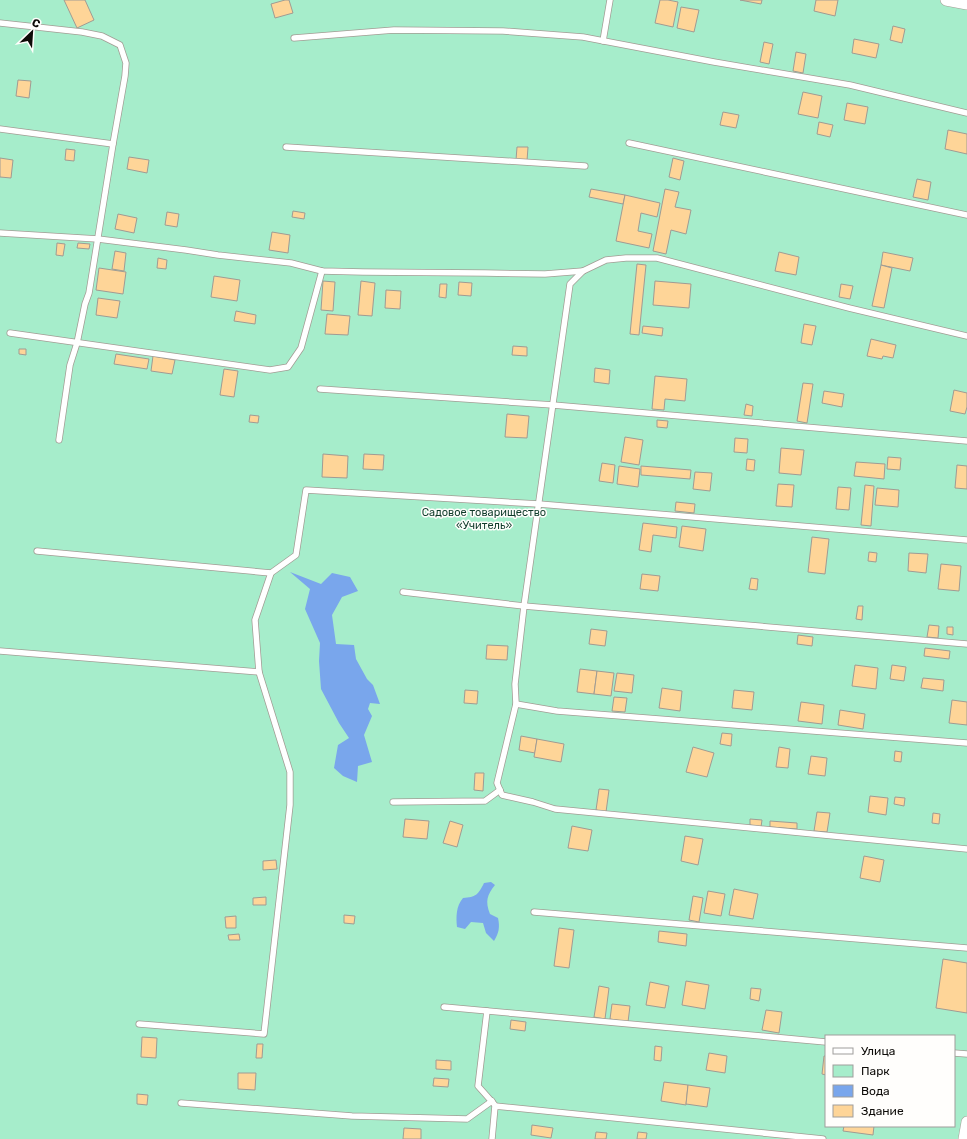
<svg xmlns="http://www.w3.org/2000/svg" width="967" height="1139" font-family="Rubik,sans-serif">
	<style>
		.green { fill: #a6edcb; fill-rule: evenodd }
		.water { fill: #79a6ec }
		.building { fill: #fed598; stroke: #a09b93 }
		.lines { fill: none; stroke-linecap: round; stroke-linejoin: round }
		.service-casing { stroke: #a29c94; stroke-width: 7 }
		.minor-casing { stroke: #a29c94; stroke-width: 12 }
		.service { stroke: #fff; stroke-width: 5.5 }
		.minor { stroke: #fff; stroke-width: 11 }
		.labels { text-anchor: middle; stroke-width: 3; stroke-linejoin: round; paint-order: stroke }
		.park-label { font-size: 11px; fill: #0f3b2a; stroke: #fffefc }
	</style>
	<rect width="100%" height="100%" fill="#f6efe7"/>
	<path class="green" d="M0,0H967V1139H0ZM826,1036H954V1126H826Z"/>
	<g class="water">
		<path d="M290,572L321,584L332,573L350,577L358,591L342,597L332,615L336,644L354,645L356,659L367,679L373,685L380,704L370,703L368,709L372,716L364,735L372,762L358,766L357,782L343,776L334,768L338,745L349,738L339,723L321,689L319,661L320,643L305,609L310,589Z"/>
		<path d="M491,882L495,885C487,895 485,901 490,914L498,918C500,927 499,933 494,941L486,933L483,923L471,922L465,929L457,927C456,917 456,906 463,898C476,897 478,895 484,883Z"/>
	</g>
	<g class="building">
		<path d="M64,0H85L94,20L77,28Z"/>
		<path d="M285,0H289L293,13L275,18L271,4Z"/>
		<path d="M660,0H668L678,2L673,27L655,23Z"/>
		<path d="M740,0H762L761,4Z"/>
		<path d="M816,0H838L835,16L814,11Z"/>
		<path d="M681,7L699,10L694,32L677,28Z"/>
		<path d="M893,26L905,29L902,43L890,40Z"/>
		<path d="M854,39L879,44L876,58L852,53Z"/>
		<path d="M764,42L773,44L769,64L760,62Z"/>
		<path d="M796,52L806,54L803,73L793,71Z"/>
		<path d="M18,80L31,81L29,98L16,96Z"/>
		<path d="M803,92L822,96L818,118L798,114Z"/>
		<path d="M847,103L868,107L865,124L844,120Z"/>
		<path d="M723,112L739,115L736,128L720,125Z"/>
		<path d="M819,122L833,125L830,137L817,134Z"/>
		<path d="M948,130L967,134V154L945,149Z"/>
		<path d="M517,147H528L527,161L516,160Z"/>
		<path d="M66,149L75,150L74,161L65,160Z"/>
		<path d="M129,157L149,160L147,173L127,169Z"/>
		<path d="M0,158L13,160L11,178L0,177Z"/>
		<path d="M673,158L684,161L680,180L669,177Z"/>
		<path d="M917,179L931,182L928,200L913,197Z"/>
		<path d="M591,189L625,195L623,204L589,197Z"/>
		<path d="M665,189L679,192L675,207L691,210L686,234L671,230L666,254L653,251Z"/>
		<path d="M625,195L660,203L657,217L641,213L638,231L652,234L649,248L616,241Z"/>
		<path d="M293,211L305,213L304,219L292,217Z"/>
		<path d="M167,212L179,214L177,227L165,225Z"/>
		<path d="M118,214L137,218L134,233L115,229Z"/>
		<path d="M272,232L290,235L288,253L269,250Z"/>
		<path d="M57,243L65,244L63,256L56,255Z"/>
		<path d="M78,243L90,244L89,249L77,248Z"/>
		<path d="M115,251L126,253L124,271L112,269Z"/>
		<path d="M779,252L799,257L796,275L775,271Z"/>
		<path d="M883,252L913,258L910,271L881,265Z"/>
		<path d="M158,258L167,260L166,269L157,268Z"/>
		<path d="M637,264L646,265L639,335L630,334Z"/>
		<path d="M881,265L892,268L884,308L872,306Z"/>
		<path d="M99,268L126,272L123,294L96,290Z"/>
		<path d="M214,276L240,280L237,301L211,297Z"/>
		<path d="M323,281L335,282L333,311L321,310Z"/>
		<path d="M361,281L375,283L372,316L358,315Z"/>
		<path d="M655,281L691,284L689,308L653,305Z"/>
		<path d="M459,282L472,283L471,296L458,295Z"/>
		<path d="M440,284H447L446,298L439,297Z"/>
		<path d="M841,284L853,286L850,299L839,297Z"/>
		<path d="M386,290L401,291L400,309L385,308Z"/>
		<path d="M98,298L120,301L117,318L96,315Z"/>
		<path d="M236,311L256,315L255,324L234,321Z"/>
		<path d="M327,314L350,316L348,335L325,334Z"/>
		<path d="M804,324L816,326L812,345L801,343Z"/>
		<path d="M643,326L663,328L662,336L642,333Z"/>
		<path d="M871,339L896,345L893,358L883,356L882,359L867,356Z"/>
		<path d="M513,346L527,347V356L512,355Z"/>
		<path d="M19,349H26V355L19,354Z"/>
		<path d="M116,354L149,359L147,369L114,364Z"/>
		<path d="M153,356L175,360L172,374L151,371Z"/>
		<path d="M595,368L610,370L609,384L594,382Z"/>
		<path d="M224,369L238,371L234,397L220,395Z"/>
		<path d="M655,376L687,379L685,401L665,399L664,410L652,409Z"/>
		<path d="M803,383L813,384L807,423L797,421Z"/>
		<path d="M954,390L967,393V407L965,414L950,411Z"/>
		<path d="M824,391L844,394L842,407L822,403Z"/>
		<path d="M746,404L753,406L752,416L744,415Z"/>
		<path d="M507,414L529,416L527,438L505,437Z"/>
		<path d="M250,415L259,416L258,423L249,422Z"/>
		<path d="M657,420L668,421L667,428L657,427Z"/>
		<path d="M625,437L643,440L639,465L621,462Z"/>
		<path d="M735,438L748,439L747,453L734,452Z"/>
		<path d="M781,448L804,450L801,475L779,473Z"/>
		<path d="M323,454L348,456L347,478L322,477Z"/>
		<path d="M364,454L384,455L383,470L363,469Z"/>
		<path d="M888,457L901,458L900,470L887,469Z"/>
		<path d="M747,459L755,460L754,471L746,470Z"/>
		<path d="M856,462L885,464L884,479L854,476Z"/>
		<path d="M602,463L615,465L613,483L599,481Z"/>
		<path d="M957,465L967,466V489L955,488Z"/>
		<path d="M619,466L640,469L638,487L617,484Z"/>
		<path d="M641,466L691,470L690,479L641,475Z"/>
		<path d="M695,472L712,473L710,491L693,489Z"/>
		<path d="M778,484L794,485L792,507L776,506Z"/>
		<path d="M865,485L874,486L871,526L861,525Z"/>
		<path d="M838,487L851,488L849,510L836,509Z"/>
		<path d="M877,488L899,490L898,507L875,505Z"/>
		<path d="M676,502L695,504L694,513L675,511Z"/>
		<path d="M643,523L677,527L676,538L653,535L651,552L639,550Z"/>
		<path d="M682,526L706,529L703,551L679,547Z"/>
		<path d="M812,537L829,539L825,574L808,572Z"/>
		<path d="M869,552L877,553L876,562L868,561Z"/>
		<path d="M909,553L928,554L926,573L908,571Z"/>
		<path d="M941,564L961,566L959,591L938,589Z"/>
		<path d="M642,574L660,576L658,591L640,589Z"/>
		<path d="M751,578L758,579L757,590L749,589Z"/>
		<path d="M858,606H863L862,620L856,619Z"/>
		<path d="M929,625L939,626L938,638L927,637Z"/>
		<path d="M947,627H953V635L947,634Z"/>
		<path d="M591,629L607,631L605,646L589,644Z"/>
		<path d="M798,635L813,637L812,646L797,644Z"/>
		<path d="M487,645L508,646L507,660L486,659Z"/>
		<path d="M925,648L950,651L949,659L924,656Z"/>
		<path d="M855,665L878,668L876,689L852,686Z"/>
		<path d="M892,665L906,667L904,681L890,679Z"/>
		<path d="M580,669L597,671L594,694L577,692Z"/>
		<path d="M597,671L614,673L611,696L594,694Z"/>
		<path d="M617,673L634,675L632,693L614,691Z"/>
		<path d="M923,678L944,680L943,691L921,688Z"/>
		<path d="M662,688L682,691L680,711L659,708Z"/>
		<path d="M465,690L478,691L477,704L464,703Z"/>
		<path d="M734,690L754,692L752,710L732,708Z"/>
		<path d="M614,697L627,698L625,712L612,711Z"/>
		<path d="M952,700L967,702V725L949,723Z"/>
		<path d="M801,702L824,705L822,724L798,721Z"/>
		<path d="M840,710L865,714L863,729L838,725Z"/>
		<path d="M722,733L732,734L731,746L720,744Z"/>
		<path d="M521,736L537,739L535,753L519,750Z"/>
		<path d="M537,739L564,744L561,762L534,757Z"/>
		<path d="M693,747L714,753L707,777L686,772Z"/>
		<path d="M779,747L790,749L788,768L776,767Z"/>
		<path d="M895,751L902,752L901,762L894,761Z"/>
		<path d="M811,756L827,758L825,776L808,774Z"/>
		<path d="M475,773H484L483,791L474,790Z"/>
		<path d="M599,789L609,790L606,812L596,810Z"/>
		<path d="M870,796L888,798L886,815L868,812Z"/>
		<path d="M895,797L905,798L904,806L894,804Z"/>
		<path d="M817,812L830,813L827,832L814,831Z"/>
		<path d="M933,813L940,814L939,824L932,823Z"/>
		<path d="M405,819L429,821L427,839L403,837Z"/>
		<path d="M750,819L762,820L761,827L750,825Z"/>
		<path d="M450,821L463,825L457,847L443,843Z"/>
		<path d="M770,821L797,823V829L770,827Z"/>
		<path d="M572,826L592,830L588,851L568,848Z"/>
		<path d="M685,836L703,839L698,865L681,861Z"/>
		<path d="M864,856L884,860L880,882L860,878Z"/>
		<path d="M276,860L277,869L263,870V861Z"/>
		<path d="M734,889L758,894L753,919L729,915Z"/>
		<path d="M708,891L725,894L721,916L704,913Z"/>
		<path d="M693,896L703,898L699,922L689,920Z"/>
		<path d="M266,897V905H253V898Z"/>
		<path d="M344,915L355,916L354,924L344,923Z"/>
		<path d="M236,916V928H226L225,917Z"/>
		<path d="M559,928L574,930L569,968L554,966Z"/>
		<path d="M659,931L687,934L686,946L658,942Z"/>
		<path d="M239,934L240,940H229L228,935Z"/>
		<path d="M943,959L967,963V1013L936,1008Z"/>
		<path d="M686,981L709,985L705,1009L682,1005Z"/>
		<path d="M650,982L669,986L665,1008L646,1005Z"/>
		<path d="M599,986L609,988L605,1019L594,1017Z"/>
		<path d="M751,988L761,989L759,1001L750,999Z"/>
		<path d="M612,1004L630,1006L628,1022L610,1019Z"/>
		<path d="M766,1010L782,1012L779,1033L762,1030Z"/>
		<path d="M511,1020L526,1022L525,1031L510,1029Z"/>
		<path d="M142,1037L157,1038L156,1058L141,1057Z"/>
		<path d="M257,1044H263L262,1058H256Z"/>
		<path d="M655,1046L662,1047L661,1061L654,1060Z"/>
		<path d="M709,1053L727,1056L725,1073L706,1070Z"/>
		<path d="M824,1056H826V1075L822,1074Z"/>
		<path d="M436,1060L451,1061V1070L436,1069Z"/>
		<path d="M238,1073H256L255,1090L238,1089Z"/>
		<path d="M434,1078L449,1079L448,1087L433,1086Z"/>
		<path d="M664,1082L688,1085L686,1105L661,1101Z"/>
		<path d="M688,1085L710,1088L707,1107L686,1104Z"/>
		<path d="M137,1094L148,1095L147,1105L137,1104Z"/>
		<path d="M532,1125L553,1128L551,1138L531,1135Z"/>
		<path d="M844,1126H874L873,1135L843,1131Z"/>
		<path d="M404,1128L421,1129V1139H403Z"/>
		<path d="M596,1132L607,1133L606,1139H595Z"/>
		<path d="M638,1132L647,1133L646,1139H637Z"/>
	</g>
	<g class="lines">
		<defs>
			<g id="service">
				<path d="M0,23L82,32L102,36L120,45L126,63L125,76L113,144L89,293L85,304L77,343L70,365L59,440"/>
				<path d="M294,38L394,30L503,31L583,37L714,62L850,85L967,113"/>
				<path d="M603,41L610,0"/>
				<path d="M0,129L113,144"/>
				<path d="M629,143L967,215"/>
				<path d="M286,147L585,166"/>
				<path d="M0,233L98,239L186,250L218,255L291,263L322,271L363,272L485,273L545,274L583,271"/>
				<path d="M10,333L270,370L288,367L301,348L322,271"/>
				<path d="M967,336L849,308L657,258H626L606,260L583,271L570,284L524,606L515,684L516,704L497,783L502,795L533,802L555,809L967,849"/>
				<path d="M320,389L553,405L967,441"/>
				<path d="M37,551L271,573"/>
				<path d="M403,592L524,606L967,644"/>
				<path d="M0,651L259,672"/>
				<path d="M516,704L557,711L967,743"/>
				<path d="M393,802L485,801L500,790"/>
				<path d="M534,912L967,948"/>
				<path d="M444,1007L826,1042"/>
				<path d="M487,1011L478,1086L494,1104"/>
				<path d="M139,1024L264,1034L290,805V772L259,672L255,620L271,573L296,555L306,490L539,504L967,540"/>
				<path d="M954,1053L967,1054"/>
				<path d="M181,1103L352,1116L467,1119L492,1101"/>
				<path d="M492,1139L495,1106L823,1139"/>
			</g>
			<g id="minor">
				<path d="M946,0L967,4"/>
				<path d="M964,1139L967,1122"/>
			</g>
		</defs>
		<use href="#service" class="service-casing"/>
		<use href="#minor" class="minor-casing"/>
		<use href="#service" class="service"/>
		<use href="#minor" class="minor"/>
	</g>
	<g class="labels">
		<g class="park-label">
			<text x="484" y="516">Садовое товарищество<tspan x="484" dy="13">«Учитель»</tspan></text>
		</g>
	</g>
	<rect x="825" y="1035" width="130" height="92" fill="#fffefc" stroke="#9f9d9b"/>
	<rect x="833" y="1048" width="20" height="6" fill="#ffffff" stroke="#9f9d9b"/>
	<text x="861" y="1055" font-size="12" fill="#0e0c09">Улица</text>
	<rect x="833" y="1065" width="20" height="12" fill="#a6edcb" stroke="#9f9d9b"/>
	<text x="861" y="1075" font-size="12" fill="#0e0c09">Парк</text>
	<rect x="833" y="1085" width="20" height="12" fill="#79a6ec" stroke="#9f9d9b"/>
	<text x="861" y="1095" font-size="12" fill="#0e0c09">Вода</text>
	<rect x="833" y="1105" width="20" height="12" fill="#fed598" stroke="#9f9d9b"/>
	<text x="861" y="1115" font-size="12" fill="#0e0c09">Здание</text>
	<g transform="translate(32 32) rotate(25)" stroke="#fffefc" stroke-width="3" paint-order="stroke">
	<path d="M0-3L7 15L0 10L-7 15Z" fill="#0e0c09"/>
	<text y="-6" font-size="11" font-weight="bold" text-anchor="middle" fill="#0e0c09">С</text>
	</g>
</svg>
